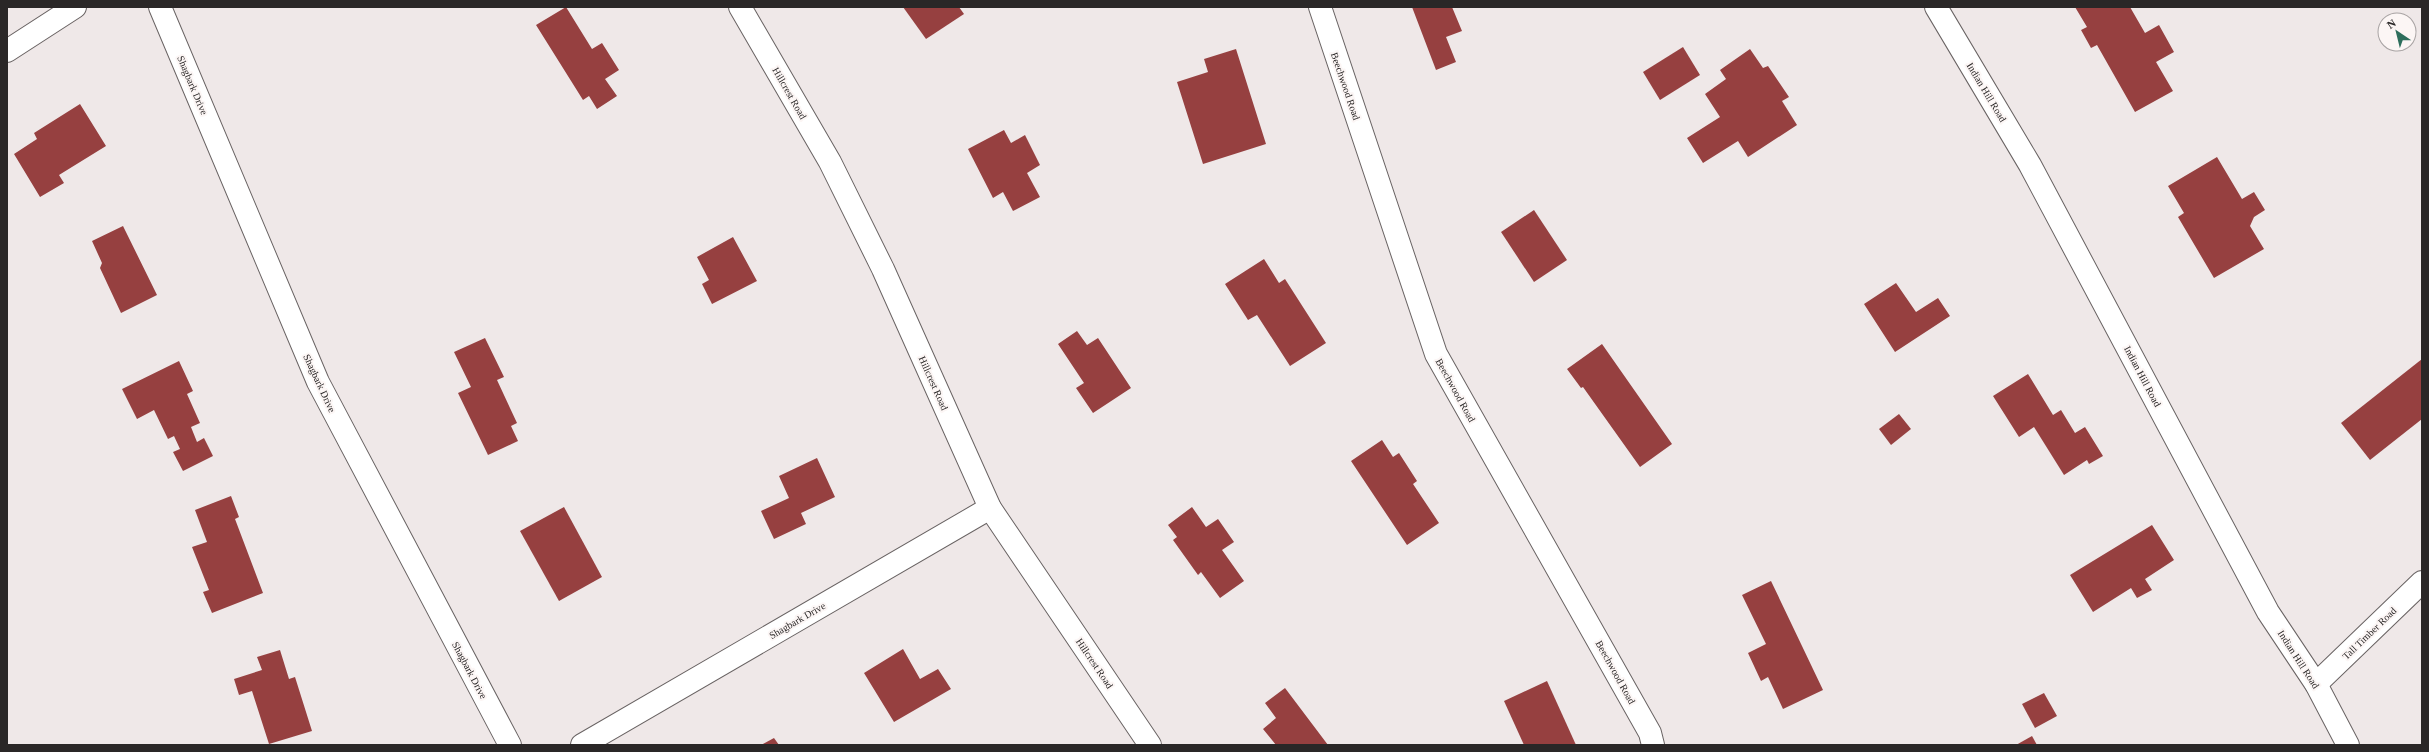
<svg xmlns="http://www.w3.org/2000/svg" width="2429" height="752" font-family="'Times New Roman',serif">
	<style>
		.building { fill: #964040 }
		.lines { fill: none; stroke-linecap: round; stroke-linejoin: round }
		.minor-casing { stroke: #696363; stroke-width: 24 }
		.minor { stroke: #fff; stroke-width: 22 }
		.labels { text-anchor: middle; stroke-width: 4; stroke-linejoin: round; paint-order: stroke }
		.street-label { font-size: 10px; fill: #2a2727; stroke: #fcf6f5 }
	</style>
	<rect width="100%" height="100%" fill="#efe8e8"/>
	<g class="building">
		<path d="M566,7L592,49L602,43L619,70L605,79L617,96L597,109L589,96L583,100L536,25Z"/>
		<path d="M903,7H959L964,14L926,39Z"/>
		<path d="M1412,7H1452L1462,31L1446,37L1456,62L1436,70Z"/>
		<path d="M2075,7H2130L2145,33L2159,25L2174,52L2156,62L2173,91L2135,112L2097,45L2091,48L2081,30L2087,27Z"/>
		<path d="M1683,47L1700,75L1660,100L1643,72Z"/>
		<path d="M1236,49L1266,144L1203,164L1177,82L1208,72L1204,59Z"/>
		<path d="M1750,49L1763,68L1768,66L1789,97L1782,101L1797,125L1748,157L1738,141L1703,163L1687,138L1720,117L1705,94L1726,79L1720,70Z"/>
		<path d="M80,104L106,146L59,175L64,183L40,197L14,154L37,139L34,133Z"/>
		<path d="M1004,130L1011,143L1025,135L1040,165L1027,173L1040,197L1013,211L1003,192L993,198L968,149Z"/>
		<path d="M2217,157L2242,199L2254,192L2265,210L2254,217L2250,226L2264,249L2214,278L2178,217L2184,213L2168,186Z"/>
		<path d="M1534,210L1567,260L1534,282L1501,232Z"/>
		<path d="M123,226L157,295L121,313L100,268L102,263L92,241Z"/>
		<path d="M733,237L757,281L712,304L702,284L709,280L697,257Z"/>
		<path d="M1264,259L1279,283L1285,279L1326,343L1290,366L1257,315L1248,320L1225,284Z"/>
		<path d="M1896,283L1916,312L1938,298L1950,316L1895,352L1864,304Z"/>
		<path d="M1077,331L1087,345L1098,338L1131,388L1093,413L1076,388L1084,383L1058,344Z"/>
		<path d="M485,338L504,377L497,380L517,423L511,426L518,441L488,455L458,393L471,387L454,352Z"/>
		<path d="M1602,344L1672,444L1640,467L1583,387L1581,388L1567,369Z"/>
		<path d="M2422,359V419L2370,460L2341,423Z"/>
		<path d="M179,361L193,391L187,394L200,423L191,427L197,442L204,438L213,456L183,471L173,452L180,449L174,436L168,439L154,410L137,419L122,389Z"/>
		<path d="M2028,374L2053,415L2061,410L2075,433L2085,427L2103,456L2089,464L2087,460L2064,475L2034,427L2019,437L1993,396Z"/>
		<path d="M1899,414L1911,429L1891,445L1879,429Z"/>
		<path d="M1382,440L1393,457L1399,453L1417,481L1413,484L1439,523L1407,545L1351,461Z"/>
		<path d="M817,458L835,497L801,513L806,524L774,539L761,511L789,498L779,476Z"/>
		<path d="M231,496L239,517L235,519L263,593L212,613L203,592L209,590L192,547L207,542L195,510Z"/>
		<path d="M564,507L602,577L559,601L520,531Z"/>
		<path d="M1192,507L1206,527L1218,519L1234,542L1222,550L1244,581L1220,598L1201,572L1198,575L1173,540L1177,537L1168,525Z"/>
		<path d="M2152,525L2174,560L2145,579L2152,590L2137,598L2131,588L2093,612L2070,575Z"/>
		<path d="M1771,581L1823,690L1783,709L1768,677L1761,681L1748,653L1766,644L1742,595Z"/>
		<path d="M903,649L920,679L938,669L951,689L894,722L864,673Z"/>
		<path d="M280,650L289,679L295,677L312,731L269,744L252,691L239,695L234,679L262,670L257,657Z"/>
		<path d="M1547,681L1576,745H1524L1504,701Z"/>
		<path d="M1285,688L1328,745H1276L1263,729L1276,718L1265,703Z"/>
		<path d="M2044,693L2057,716L2035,728L2022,704Z"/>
		<path d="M2032,736L2037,745H2016Z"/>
		<path d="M774,738L779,745H761Z"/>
	</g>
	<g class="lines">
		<defs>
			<g id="minor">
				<path d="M160,7L318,382L510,745"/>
				<path d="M740,7L830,162L883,269L990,508L1150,745"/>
				<path d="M1320,7L1436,354L1650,733L1653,745"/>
				<path d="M1936,7L2030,165L2268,612L2316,684L2348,745"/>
				<path d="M7,51L75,7"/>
				<path d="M2316,684L2422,582"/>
				<path d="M582,745L990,508"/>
			</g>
		</defs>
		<use href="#minor" class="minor-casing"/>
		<use href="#minor" class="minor"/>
	</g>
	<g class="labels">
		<g class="street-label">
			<text transform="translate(193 85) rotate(67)" y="4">Shagbark Drive</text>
			<text transform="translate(1346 86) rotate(71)" y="4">Beechwood Road</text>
			<text transform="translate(1987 92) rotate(59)" y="4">Indian Hill Road</text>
			<text transform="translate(790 93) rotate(60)" y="4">Hillcrest Road</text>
			<text transform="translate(2143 376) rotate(62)" y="4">Indian Hill Road</text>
			<text transform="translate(320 383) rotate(65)" y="4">Shagbark Drive</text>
			<text transform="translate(934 383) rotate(66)" y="4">Hillcrest Road</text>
			<text transform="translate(1456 390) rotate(61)" y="4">Beechwood Road</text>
			<text transform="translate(797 620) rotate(-30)" y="4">Shagbark Drive</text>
			<text transform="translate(2369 633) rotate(-44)" y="4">Tall Timber Road</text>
			<text transform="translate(2299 659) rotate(57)" y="4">Indian Hill Road</text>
			<text transform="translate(1095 663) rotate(56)" y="4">Hillcrest Road</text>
			<text transform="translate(470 670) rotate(62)" y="4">Shagbark Drive</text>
			<text transform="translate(1616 672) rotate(61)" y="4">Beechwood Road</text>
		</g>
	</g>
	<rect width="2429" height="752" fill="none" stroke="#2a2727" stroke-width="16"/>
	<g transform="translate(2397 32) rotate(325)"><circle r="19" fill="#fcf6f5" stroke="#a8a3a3"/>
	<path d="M0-3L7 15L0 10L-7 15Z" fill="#2e6e5c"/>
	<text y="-6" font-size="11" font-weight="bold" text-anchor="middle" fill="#2a2727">N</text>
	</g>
</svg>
